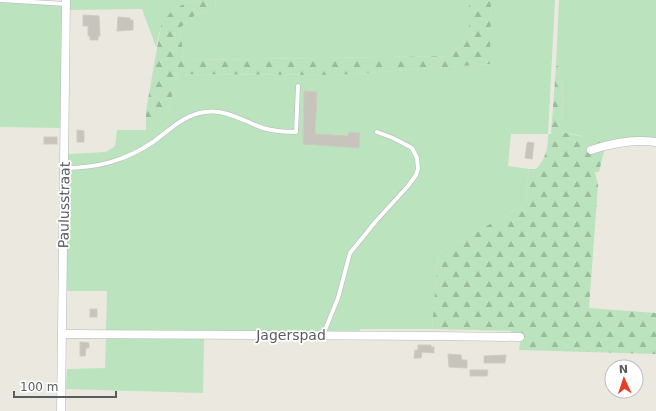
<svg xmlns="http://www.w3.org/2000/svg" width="656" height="411" font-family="'DejaVu Sans',sans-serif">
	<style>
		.grass { fill: #bbe3bd }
		.forest { fill: url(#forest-firs) }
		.building { fill: #c6c4bd; stroke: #d0cbbe }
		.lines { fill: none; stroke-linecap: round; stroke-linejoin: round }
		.lane-casing { stroke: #b5b7bc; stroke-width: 5 }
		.street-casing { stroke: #b5b7bc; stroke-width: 9 }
		.lane { stroke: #fff; stroke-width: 4 }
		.street { stroke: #fff; stroke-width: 8 }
		.labels { text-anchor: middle; stroke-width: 3.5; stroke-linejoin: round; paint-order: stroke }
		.street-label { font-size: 14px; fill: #585c60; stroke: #fff }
	</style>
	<defs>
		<pattern id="forest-firs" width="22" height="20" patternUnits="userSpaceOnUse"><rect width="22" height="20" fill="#bbe3bd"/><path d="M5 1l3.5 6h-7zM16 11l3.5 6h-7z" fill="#9bbb9d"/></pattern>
	</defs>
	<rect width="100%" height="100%" fill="#ebe9df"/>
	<g class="grass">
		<path d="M64,0H199L185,3L161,25L156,47L142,9L64,10L63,128L0,127V2L64,5Z"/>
		<path d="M216,0H469V34L451,56L184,60L180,28L195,15L215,9Z"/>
		<path d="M491,0H555L548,134H511L508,166L529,169L525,204L438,254L432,329H361L358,332H106L107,291H60L62,156L69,154L106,152L115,146L117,130H146L166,117L179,74L337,75L489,64Z"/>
		<path d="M559,0H656V140L604,145L578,135L562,132L563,70L556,66Z"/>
		<path d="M106,338H204L203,393L66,389L67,369L105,368Z"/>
	</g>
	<g class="forest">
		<path d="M199,0H216L215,9L195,15L180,28L184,60L451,56L469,34V0H491L490,64L337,75L179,74L166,117L146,130V111L161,25L170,13L185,3Z"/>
		<path d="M556,66H560L563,70L562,132L601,141L605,147L599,172H595L598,185L589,308L656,313V354L519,350L521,336L511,333V331L432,329L438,254L525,204L529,169H536C546,158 548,149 548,134H551Z"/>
	</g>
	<g class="building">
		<path d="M83,15L99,16L100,36H98V40H90V36H88V26H83Z"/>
		<path d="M118,17L130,18V20H133V30L117,31Z"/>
		<path d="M304,91L317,92L315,134L348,136L349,132L360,133L359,148L303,144Z"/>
		<path d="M77,130L84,131V142H77Z"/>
		<rect x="44" y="137" width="13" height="7"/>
		<path d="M528,142L534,143L532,159L525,158L527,143Z"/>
		<rect x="90" y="309" width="7" height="8"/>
		<path d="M80,342L89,343V348H86L85,356H80Z"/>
		<path d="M418,345H431V347H434V353L422,352L421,358H414L415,350H418Z"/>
		<path d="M448,354L461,355L462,360H467V368L449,367Z"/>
		<path d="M506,355L505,363H484V356Z"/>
		<path d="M470,370H488L487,376H470Z"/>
	</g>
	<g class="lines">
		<defs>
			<g id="lane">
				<path d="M0,0L66,4"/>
				<path d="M64,168C97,168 125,161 153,142C170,130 183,115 205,112C226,109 243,121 263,128C273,131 284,132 296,132L298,86"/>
				<path d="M323,335L338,298L350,253L376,221L408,186L416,175L418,169L417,158L412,148L393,138L377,132"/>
			</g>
			<g id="street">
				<path d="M591,150C613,143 633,139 656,142"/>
				<path d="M62,334L434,336L520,337"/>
				<path d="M61,411L66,0"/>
			</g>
		</defs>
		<use href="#lane" class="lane-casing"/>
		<use href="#street" class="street-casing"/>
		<use href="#lane" class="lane"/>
		<use href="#street" class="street"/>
	</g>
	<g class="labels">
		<g class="street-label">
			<text transform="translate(64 205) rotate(-89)" y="5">Paulusstraat</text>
			<text x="291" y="340">Jagerspad</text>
		</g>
	</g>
	<g transform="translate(624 379) rotate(357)"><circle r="19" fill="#ffffff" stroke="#bcbebf"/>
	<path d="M0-3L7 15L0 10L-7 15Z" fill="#e63f2a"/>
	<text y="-6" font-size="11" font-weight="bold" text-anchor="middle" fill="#585c60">N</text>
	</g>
	<path d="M14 391v6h102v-6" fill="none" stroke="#585c60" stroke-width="2"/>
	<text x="20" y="391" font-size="12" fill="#585c60" stroke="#ffffff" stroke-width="3" paint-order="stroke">100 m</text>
</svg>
